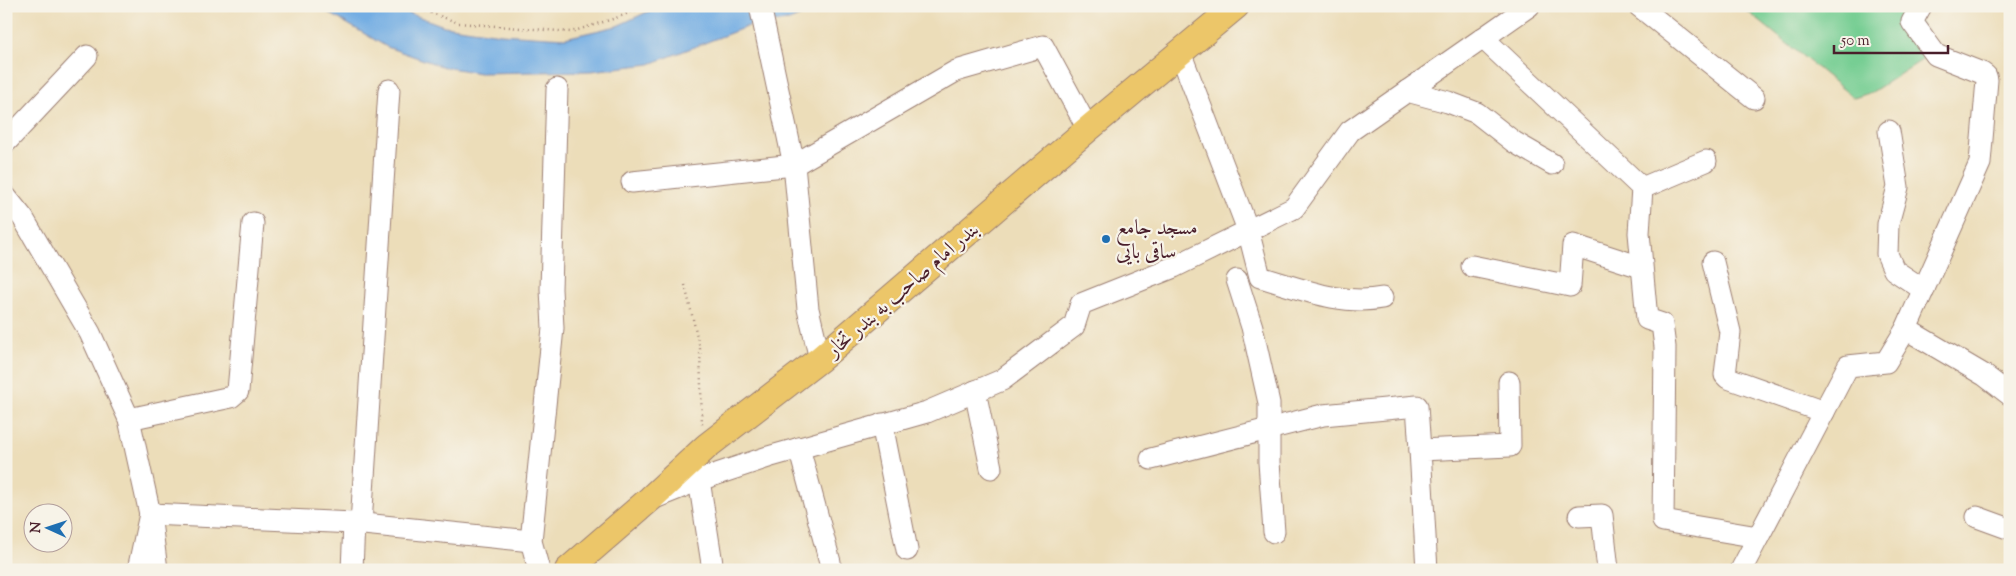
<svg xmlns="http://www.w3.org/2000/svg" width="2016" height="576" font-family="'Sorts Mill Goudy',Amiri,serif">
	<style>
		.green { fill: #76ce93; stroke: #60765f }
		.water { fill: #73ade3; stroke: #5e6687 }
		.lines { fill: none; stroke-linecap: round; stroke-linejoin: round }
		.minor-casing { stroke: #9b7e72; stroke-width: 23 }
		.major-casing { stroke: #9b7e72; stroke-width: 28 }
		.path { stroke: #9b7e72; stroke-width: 2.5; stroke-dasharray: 1 4; stroke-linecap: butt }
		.minor { stroke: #fff; stroke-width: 21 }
		.major { stroke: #ecc669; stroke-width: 26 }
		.poi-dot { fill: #1f6fb2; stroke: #f7f3e8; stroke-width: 2 }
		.labels { text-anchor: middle; stroke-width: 4.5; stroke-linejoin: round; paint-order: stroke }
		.poi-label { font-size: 21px; fill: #4a1f2b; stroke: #f7f3e8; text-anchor: start }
		.street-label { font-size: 21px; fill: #4a1f2b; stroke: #f7f3e8 }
	</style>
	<rect width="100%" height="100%" fill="#f7f3e8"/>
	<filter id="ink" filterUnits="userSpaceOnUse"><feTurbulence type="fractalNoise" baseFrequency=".02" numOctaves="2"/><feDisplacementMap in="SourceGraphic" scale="10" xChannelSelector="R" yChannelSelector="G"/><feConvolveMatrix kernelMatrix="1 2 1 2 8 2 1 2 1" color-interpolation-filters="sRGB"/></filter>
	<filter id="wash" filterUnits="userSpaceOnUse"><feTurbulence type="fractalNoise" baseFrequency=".0096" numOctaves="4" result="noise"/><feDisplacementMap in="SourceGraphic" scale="20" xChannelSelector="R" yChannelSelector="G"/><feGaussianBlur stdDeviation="1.12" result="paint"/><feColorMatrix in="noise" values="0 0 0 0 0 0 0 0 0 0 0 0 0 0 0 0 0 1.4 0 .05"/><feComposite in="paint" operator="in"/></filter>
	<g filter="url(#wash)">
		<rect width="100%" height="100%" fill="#ecddb9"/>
		<path class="green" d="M1741,6H1911L1936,51L1872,92L1854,98Z"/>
		<path class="water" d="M317,6H390L444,26L501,34L565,38L617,26L660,6H825L789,21L754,24L650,64L591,71L480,73L444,67L387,47Z"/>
	</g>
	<g filter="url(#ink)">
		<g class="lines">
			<defs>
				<g id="minor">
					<path d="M760,6L794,165L808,309L820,359"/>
					<path d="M1639,6L1754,98"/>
					<path d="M1921,6L1912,22L1936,55L1982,73L1986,76L1987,80L1980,163L1906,329L1984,375L2010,395"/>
					<path d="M1483,38L1642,188L1639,233L1647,319L1662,324L1665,347L1663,521L1758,537"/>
					<path d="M1180,52L1248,230L1260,277C1299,288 1342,306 1382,298"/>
					<path d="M1407,91L1448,102L1477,113L1514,142L1552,164"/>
					<path d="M1889,131L1898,187L1888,224L1887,254L1894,270L1924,290"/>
					<path d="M6,142L87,56"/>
					<path d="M632,182L794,165L956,71L1043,46L1088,129"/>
					<path d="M1642,188L1706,161"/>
					<path d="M6,197L23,218L90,333L129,419L150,514L157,570"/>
					<path d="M1713,262L1730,332L1725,375L1728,378L1824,412"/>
					<path d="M1472,266L1570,286L1573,245L1641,267"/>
					<path d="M1237,280L1252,327L1269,403V462L1274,532"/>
					<path d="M975,391L991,468"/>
					<path d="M129,419L231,397L238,391L253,223"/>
					<path d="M882,424L907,550"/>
					<path d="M799,448L830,562"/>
					<path d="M1151,459L1323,415L1417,406L1420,450"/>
					<path d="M699,480L713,570"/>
					<path d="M657,497L699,480L768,457L927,412L1002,380L1074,326L1081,304L1174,267L1294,208L1350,131L1529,6"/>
					<path d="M1579,516L1602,515L1608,570"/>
					<path d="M1977,517L2010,529"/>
					<path d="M361,524L389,90"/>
					<path d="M138,570L150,514L354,523L531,541"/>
					<path d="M352,570L354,523"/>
					<path d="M539,570L531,541L553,328L551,289L557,89"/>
					<path d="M1427,570L1420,450L1510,446L1509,382"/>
					<path d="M1741,570L1848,366L1886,362L1906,329"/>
				</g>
				<path id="major" d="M568,570L650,499L707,446L820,359L1088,129L1236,6"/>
			</defs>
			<use href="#minor" class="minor-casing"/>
			<use href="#major" class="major-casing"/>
			<g class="path">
				<path d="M412,6L459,23L571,32L619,17L645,6"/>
				<path d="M685,285L700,349L702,425"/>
			</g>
			<use href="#minor" class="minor"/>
			<use href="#major" class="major"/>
		</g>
	</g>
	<circle class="poi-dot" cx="1106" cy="239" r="5"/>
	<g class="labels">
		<g class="poi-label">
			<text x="1116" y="234">مسجد جامع<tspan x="1116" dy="24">ساقی بایی</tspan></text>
		</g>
		<g class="street-label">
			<text transform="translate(902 289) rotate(-41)" y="7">بندر امام صاحب به بندر تخار</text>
		</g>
	</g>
	<rect width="2016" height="576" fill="none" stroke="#f7f3e8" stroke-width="25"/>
	<g transform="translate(48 528) rotate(273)"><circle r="24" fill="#f7f3e8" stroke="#b29e9c"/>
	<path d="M0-4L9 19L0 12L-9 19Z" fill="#1f6fb2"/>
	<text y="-8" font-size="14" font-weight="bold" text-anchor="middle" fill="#4a1f2b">N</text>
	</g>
	<path d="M1834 45v8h114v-8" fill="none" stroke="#4a1f2b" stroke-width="2.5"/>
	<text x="1841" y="45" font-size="15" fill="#4a1f2b" stroke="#f7f3e8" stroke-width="4" paint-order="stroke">50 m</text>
</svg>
